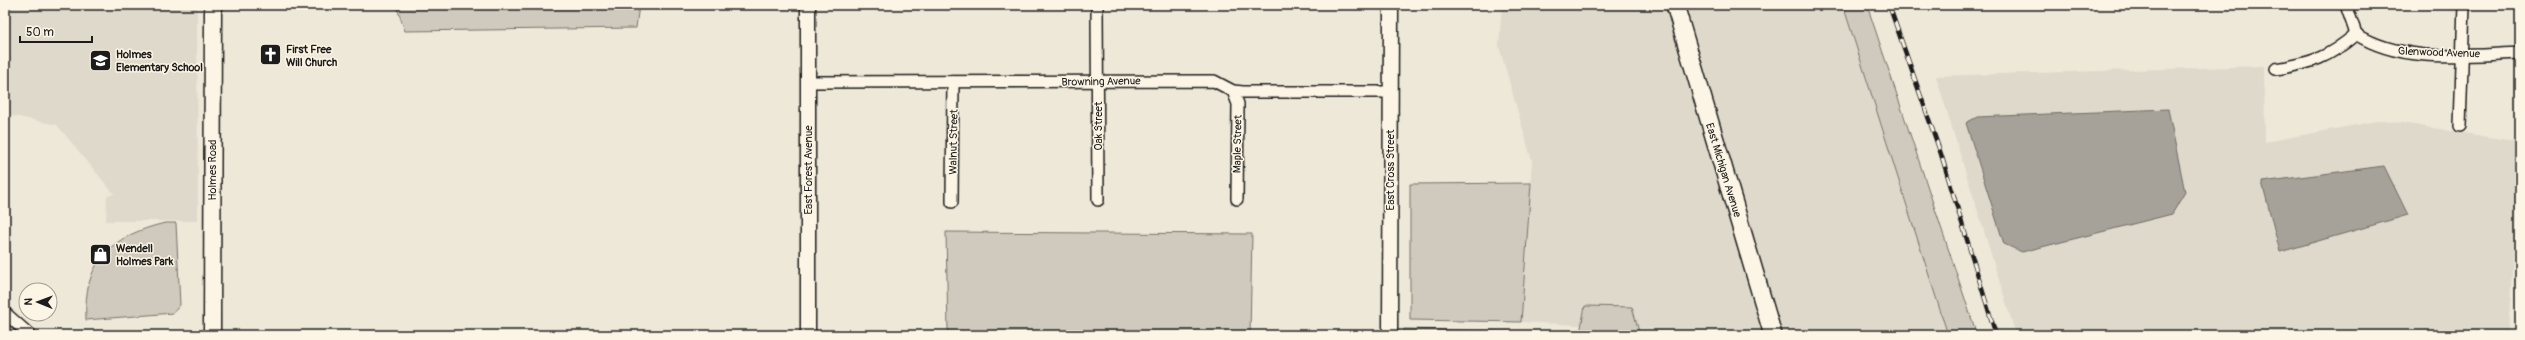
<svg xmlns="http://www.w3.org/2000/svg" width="2525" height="340" font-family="Pangolin,sans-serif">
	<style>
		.built { fill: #ded9cb }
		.green { fill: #cfcabd; stroke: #76736c }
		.water { fill: #a7a299; stroke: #6f6c67 }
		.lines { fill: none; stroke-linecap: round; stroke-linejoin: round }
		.minor-casing { stroke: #1c1c1c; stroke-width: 14 }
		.tertiary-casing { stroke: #1c1c1c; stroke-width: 17 }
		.secondary-casing { stroke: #1c1c1c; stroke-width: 19 }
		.primary-casing { stroke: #1c1c1c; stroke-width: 20 }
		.minor { stroke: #fcf5e5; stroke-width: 11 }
		.tertiary { stroke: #fcf5e5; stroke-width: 14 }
		.secondary { stroke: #fcf5e5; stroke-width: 16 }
		.primary { stroke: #fcf5e5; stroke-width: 17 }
		.rail-casing { stroke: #1c1c1c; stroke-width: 4.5 }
		.rail { stroke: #fcf5e5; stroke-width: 3; stroke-dasharray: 9; stroke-linecap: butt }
		.labels { text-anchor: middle; stroke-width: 3; stroke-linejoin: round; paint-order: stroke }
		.poi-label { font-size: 11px; font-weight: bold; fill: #1c1c1c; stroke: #fcf5e5; text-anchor: start }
		.street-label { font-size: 11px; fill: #1c1c1c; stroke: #fcf5e5 }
	</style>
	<rect width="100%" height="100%" fill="#eee8d9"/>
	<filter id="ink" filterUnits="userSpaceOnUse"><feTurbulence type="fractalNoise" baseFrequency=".025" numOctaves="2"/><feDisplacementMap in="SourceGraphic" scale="8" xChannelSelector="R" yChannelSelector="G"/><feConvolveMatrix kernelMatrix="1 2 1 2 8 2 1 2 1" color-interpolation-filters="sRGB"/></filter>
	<g filter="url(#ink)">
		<g class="built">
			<path d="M5,5H197L198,221H106L107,196L114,194L57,125L9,115L5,118Z"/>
			<path d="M1502,5H1843L1948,335H1656L1655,329L1521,322L1532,161L1499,46Z"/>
			<path d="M2264,66L2265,142L2383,120L2520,142L2508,335H2016L1936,76Z"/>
		</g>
		<g class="green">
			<path d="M396,5H639L636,28L405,31Z"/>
			<path d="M1843,5H1867L1977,335H1948Z"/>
			<path d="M1531,183L1521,322L1410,320V184Z"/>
			<path d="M165,223H176L180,305L173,313L86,320C83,262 110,236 165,223Z"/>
			<path d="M946,232L1252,234L1250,335L948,333Z"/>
			<path d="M1585,306L1632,307L1640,335H1404V329L1580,333Z"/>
		</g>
		<g class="water">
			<path d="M2168,109L2185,192L2172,214L2022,252L2004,244L1966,123L1977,117Z"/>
			<path d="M2384,166L2408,215L2280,252L2262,182Z"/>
		</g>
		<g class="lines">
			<defs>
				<g id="minor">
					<path d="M1097,5L1098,200"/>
					<path d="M2346,5L2356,34"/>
					<path d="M2356,34C2403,64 2466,55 2520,53"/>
					<path d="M2276,69C2312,63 2328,58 2356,34"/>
					<path d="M808,82L1214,81L1233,91L1243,92H1390"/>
					<path d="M1233,91L1238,104L1237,199"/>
					<path d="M2460,126L2464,5"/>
					<path d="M952,202L953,82"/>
					<path d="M5,313L30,335"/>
				</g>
				<g id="tertiary">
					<path d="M808,5V335"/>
					<path d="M1390,335L1391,5"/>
				</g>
				<path id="secondary" d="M212,335L213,5"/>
				<path id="primary" d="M1675,5L1773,335"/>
			</defs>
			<use href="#minor" class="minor-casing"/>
			<use href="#tertiary" class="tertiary-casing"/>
			<use href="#secondary" class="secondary-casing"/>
			<use href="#primary" class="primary-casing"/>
			<use href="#minor" class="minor"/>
			<use href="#tertiary" class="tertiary"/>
			<use href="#secondary" class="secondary"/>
			<use href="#primary" class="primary"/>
			<defs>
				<path id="rail" d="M1889,5L1941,154L1996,335"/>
			</defs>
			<use href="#rail" class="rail-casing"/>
			<use href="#rail" class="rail"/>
		</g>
	</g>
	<defs>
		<symbol id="church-square" viewBox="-11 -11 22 22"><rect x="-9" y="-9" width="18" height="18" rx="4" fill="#1c1c1c" stroke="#fcf5e5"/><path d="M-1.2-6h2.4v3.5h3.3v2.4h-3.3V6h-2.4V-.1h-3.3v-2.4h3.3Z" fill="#fff"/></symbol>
		<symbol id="school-square" viewBox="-11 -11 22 22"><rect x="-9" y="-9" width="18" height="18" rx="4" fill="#1c1c1c" stroke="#fcf5e5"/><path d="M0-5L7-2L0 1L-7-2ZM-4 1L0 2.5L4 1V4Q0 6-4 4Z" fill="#fff"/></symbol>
		<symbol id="shop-square" viewBox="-11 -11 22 22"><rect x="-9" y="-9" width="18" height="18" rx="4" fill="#1c1c1c" stroke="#fcf5e5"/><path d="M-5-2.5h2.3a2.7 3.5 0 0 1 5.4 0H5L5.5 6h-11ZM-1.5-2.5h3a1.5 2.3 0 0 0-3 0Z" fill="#fff"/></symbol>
	</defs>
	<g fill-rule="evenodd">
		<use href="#church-square" x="258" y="42" width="25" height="25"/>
		<use href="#school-square" x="88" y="48" width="25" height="25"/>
		<use href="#shop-square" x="88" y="242" width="25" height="25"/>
	</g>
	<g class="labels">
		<g class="poi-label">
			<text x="286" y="53">First Free<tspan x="286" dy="13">Will Church</tspan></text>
			<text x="116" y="58">Holmes<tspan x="116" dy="13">Elementary School</tspan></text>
			<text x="116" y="252">Wendell<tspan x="116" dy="13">Holmes Park</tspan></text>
		</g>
		<g class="street-label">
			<text transform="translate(2439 52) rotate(2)" y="4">Glenwood Avenue</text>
			<text transform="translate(1101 81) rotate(-1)" y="4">Browning Avenue</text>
			<text transform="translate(1098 126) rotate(-90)" y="4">Oak Street</text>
			<text transform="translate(953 142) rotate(-89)" y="4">Walnut Street</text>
			<text transform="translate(1237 144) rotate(-89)" y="4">Maple Street</text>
			<text transform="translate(212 170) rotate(-90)" y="4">Holmes Road</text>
			<text transform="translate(808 170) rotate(-90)" y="4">East Forest Avenue</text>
			<text transform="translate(1390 170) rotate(-90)" y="4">East Cross Street</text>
			<text transform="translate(1724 170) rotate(73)" y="4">East Michigan Avenue</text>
		</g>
	</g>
	<rect width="2525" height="340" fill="none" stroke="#fcf5e5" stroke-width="20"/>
	<rect x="10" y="10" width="2505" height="320" fill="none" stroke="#1c1c1c" stroke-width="1.5" filter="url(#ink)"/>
	<g transform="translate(38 302) rotate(271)"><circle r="19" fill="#fcf5e5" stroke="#a29e95"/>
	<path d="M0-3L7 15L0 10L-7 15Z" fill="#1c1c1c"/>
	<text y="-6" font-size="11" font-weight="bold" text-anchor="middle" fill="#1c1c1c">N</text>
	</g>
	<path d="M20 36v6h72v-6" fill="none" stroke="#1c1c1c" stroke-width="2"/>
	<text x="26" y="36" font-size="12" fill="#1c1c1c" stroke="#fcf5e5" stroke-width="3" paint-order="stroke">50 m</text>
</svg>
